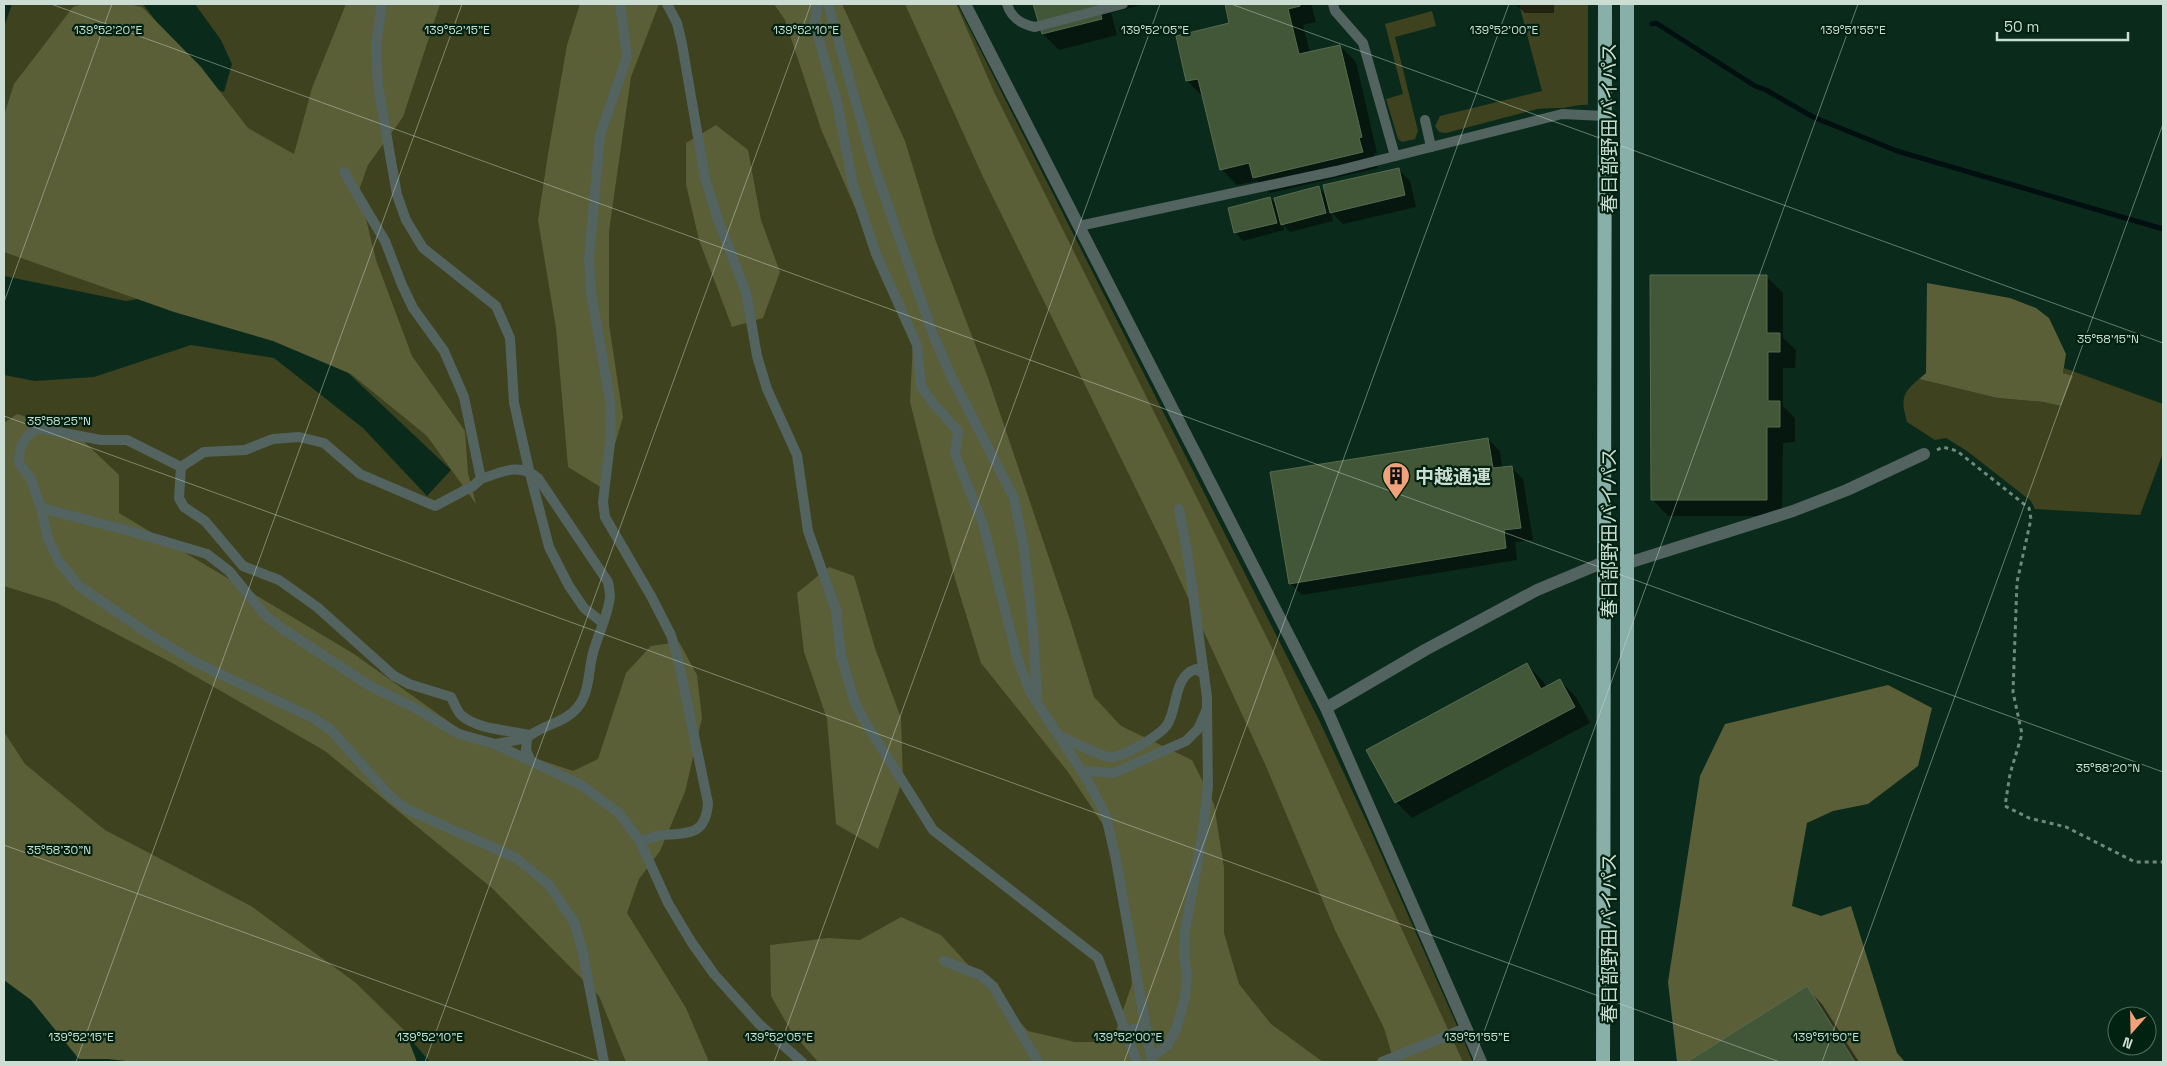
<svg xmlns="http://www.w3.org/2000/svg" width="2167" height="1066" font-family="'Space Grotesk','Noto Sans JP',sans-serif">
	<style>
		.green { fill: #3e421e }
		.forest { fill: #5b5f38 }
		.shadow { fill: #0007 }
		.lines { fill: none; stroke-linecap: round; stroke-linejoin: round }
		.stream { stroke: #010f11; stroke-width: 5 }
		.building { fill: #415737; stroke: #586b4f }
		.path { stroke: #70897c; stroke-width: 3; stroke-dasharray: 4 4; stroke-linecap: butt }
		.service { stroke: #526360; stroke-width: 10 }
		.minor { stroke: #526360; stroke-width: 12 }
		.tertiary { stroke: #526360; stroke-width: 12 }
		.trunk { stroke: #88b0a8; stroke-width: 14 }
		.ticks { fill: none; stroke: #ccded3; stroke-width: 1; stroke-opacity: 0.45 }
		.labels { text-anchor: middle; stroke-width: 4.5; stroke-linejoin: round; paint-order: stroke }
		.street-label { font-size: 19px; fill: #ccded3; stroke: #012111 }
		.poi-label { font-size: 19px; font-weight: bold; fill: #ccded3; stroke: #012111; text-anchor: start }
		.ticks-label { font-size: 12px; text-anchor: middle; fill: #ccded3; stroke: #012111; stroke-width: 4.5; stroke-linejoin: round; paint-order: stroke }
	</style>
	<rect width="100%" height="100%" fill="#0a2b1b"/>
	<g class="green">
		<path d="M12,4H143L205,86L224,92L232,64L221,40L195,4H957L1319,720L1370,829L1473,1062H430L412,1041L401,1039L4,837V375L35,381L94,377L191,345L274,358L363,428L427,496L451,470L275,304L221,286L126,301L4,276V27Z"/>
		<path d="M1519,4H1588V105C1579,104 1572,107 1563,108C1554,108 1546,108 1537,109L1446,133L1439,132L1435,126L1440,116L1542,91Z"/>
		<path d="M1432,11L1436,26L1395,37L1418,131L1415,139L1402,142L1398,139L1386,99L1403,94L1385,24Z"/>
		<path d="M2064,368L2163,404V453L2140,515L2035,509L2031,501L1967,451L1946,438L1935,440L1907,422C1901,400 1901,394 1919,379L1997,398L2043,402L2061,406L2072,377L2063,373Z"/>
	</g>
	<g class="forest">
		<path d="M83,4H128L142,7L201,67L248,128L294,154L312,88L346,4H440L403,117L368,165L359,190L376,260L412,356L465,431L468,473L476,504L427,436L351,374L273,341L174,312L4,252V115L14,84L73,7Z"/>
		<path d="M580,4H659L631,77L609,231V324L623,417L602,488L568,467L556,328L538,220L548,154L567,45Z"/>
		<path d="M774,4H842L905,141L935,239L988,378L1070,620L1094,697L1121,726L1192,760L1214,804L1224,868V933L1239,984L1271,1024L1323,1062H818L791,1031L771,996L770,945L829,938L860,940L901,917L941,935L1028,1031L1075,1042H1112L1132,984L1116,844L1068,772L981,663L955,579L910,402L913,342L821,129L785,20Z"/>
		<path d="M905,4H956L994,92L1276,656L1463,1062H1394L1384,1028L1335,930L1265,764L1166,550L983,177Z"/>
		<path d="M716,125L748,150L761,220L780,272L763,318L732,327L699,240L686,184V143Z"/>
		<path d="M1927,283L2010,298L2036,308L2049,318L2066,354L2063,373L2073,376L2061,406L2043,402L1997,398L1919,379L1926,373Z"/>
		<path d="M17,414L74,432L119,475V513L354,654L469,736L573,771L598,759L626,673L651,646L679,642L697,675L702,718L685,792L660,851L639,879L627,913L686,1008L709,1062H626L599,996L493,889L325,751L174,664L55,602L4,586V423Z"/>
		<path d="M829,567L854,576L875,648L901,718L903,779L878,849L836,824L827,719L804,652L797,593Z"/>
		<path d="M1888,685L1932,708L1918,766L1868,804L1833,811L1807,823L1792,906L1821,916L1851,906L1897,1053L1905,1062H1677L1668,982L1700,776L1725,724Z"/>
		<path d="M4,732L25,764L105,830L251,906L356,983L405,1031L417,1062H135L108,1059H79L31,1000L4,980Z"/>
	</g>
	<g class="shadow">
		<path d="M1035,4H1145L1111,13L1117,35L1059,50L1043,34Z"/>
		<path d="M1226,4H1311L1316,22L1303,25L1310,53L1340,46L1356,62L1377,153L1374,154L1378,168L1270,193L1257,181L1237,185L1221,169L1203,97L1187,81L1231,24Z"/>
		<path d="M1515,4H1554V13H1525Z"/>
		<path d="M1398,169L1410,181L1416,207L1343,224L1331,212L1333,221L1290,232L1283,224L1284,230L1243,241L1236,233L1229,209L1270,198L1278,206L1319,188L1327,196Z"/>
		<path d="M1767,277L1783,293V338L1796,350L1795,368H1783V406L1795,418V442L1783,443L1782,516H1668L1652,499Z"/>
		<path d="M1488,439L1500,451L1502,468L1511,467L1523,479L1533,540L1515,542L1517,560L1302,595L1290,583Z"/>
		<path d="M1527,665L1543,681L1547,688L1560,681L1576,697L1590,723L1412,818L1396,802Z"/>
		<path d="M1806,988L1822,1004L1859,1062H1689Z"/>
	</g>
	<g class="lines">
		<path class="stream" d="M1652,24L1656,23L1755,86L1766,90L1813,117L1897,151L2163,229"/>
	</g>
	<g class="building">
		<path d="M1033,4H1098L1102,19L1042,34Z"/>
		<path d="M1225,4H1300V6L1288,9L1299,54L1340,45L1362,137L1359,138L1363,152L1253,178L1249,163L1220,170L1198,79L1186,81L1176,36L1229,23Z"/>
		<path d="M1399,168L1405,195L1330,213L1323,185Z"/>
		<path d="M1319,186L1326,213L1281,225L1274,198Z"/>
		<path d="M1270,197L1277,223L1234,233L1228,208Z"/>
		<path d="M1650,275H1767V333H1780V352H1768V401H1780V427H1767V500H1651Z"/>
		<path d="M1488,438L1493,468L1512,466L1521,528L1504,530L1506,548L1289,584L1270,472Z"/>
		<path d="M1527,663L1541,689L1560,679L1575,707L1395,803L1366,750Z"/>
		<path d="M1807,986L1855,1062H1687Z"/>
	</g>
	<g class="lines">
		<path class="path" d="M1937,450L1943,447L1957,451L2029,508L2031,519L2017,582L2013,692L2022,734L2010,774L2005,806L2029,818L2066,827L2135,862H2163"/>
		<g class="service">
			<path d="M382,4L376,46L378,86L397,195L406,220L423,248L496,306L510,338L514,403L529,470L549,547L569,586L584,608L603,623"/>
			<path d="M620,4L627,57L600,135L589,259L591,293L610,400L611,434L603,502L605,517L651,596L671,635L679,663L708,803C706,835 689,833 663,835C656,836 647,839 640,841"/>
			<path d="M667,4L677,23L682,44L705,178L718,220L746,292L757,356L767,389L797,455L808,531L836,610L841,656L855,703L864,720L933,830L1098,958L1137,1062"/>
			<path d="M817,4L815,22L822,51L837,102L853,185L876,254L917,345L921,386L932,402L958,431L955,454L983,524L1018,660L1030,692L1087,779L1106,816L1116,860L1152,1062"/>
			<path d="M828,4L874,166L934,337L951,376L1014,498L1024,549L1033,629L1037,700"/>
			<path d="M1007,4C1011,18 1021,24 1035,27L1123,4"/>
			<path d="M1333,4L1335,11L1363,43L1395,156"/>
			<path d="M1425,120L1431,147"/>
			<path d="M344,172L385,241L402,285L413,308L444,351L464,397L481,479L473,486L435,506L360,474L324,443L299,437L273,439L245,450L204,452L181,467L127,440H101L37,428C23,438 19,447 19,463L31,479L41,508L133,532L207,554L229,571L265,615L283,629L370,686L415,708L459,734L495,744L581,785L619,813L640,841L668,903L692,943L714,974L759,1024L802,1062"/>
			<path d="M1079,226L1336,171L1562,114L1605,116"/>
			<path d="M181,467L179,498L184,507L205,521L243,566L279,580L317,607L394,676L409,684L451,697C454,703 457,711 461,715C478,730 509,730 530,735"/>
			<path d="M481,479C502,472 519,462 538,478L608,582C609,587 610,592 610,597C608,616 598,634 593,653C588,671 590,693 577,708C565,723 541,725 527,738L526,750L531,761"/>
			<path d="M41,508L48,539L59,562L79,586L152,636L197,663L313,718L331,730L388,794L406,809L516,858L549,885L574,922L582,949L604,1062"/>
			<path d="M1058,735C1074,742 1091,752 1108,757C1120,760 1160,735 1167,725C1178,709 1173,676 1196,669L1204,674"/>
			<path d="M496,744L527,738"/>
			<path d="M1082,771L1114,773L1186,741L1198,729L1207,709V697L1188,557L1179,509"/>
			<path d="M944,961L980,975L993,986L1038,1062"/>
			<path d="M1126,1031L1145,1026"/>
			<path d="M1151,1057L1167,1046L1176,1029L1185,998L1187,975L1184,956L1185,931L1203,832L1208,786L1207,709"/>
			<path d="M1382,1062L1466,1028"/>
		</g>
		<g class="minor">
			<path d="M1628,563L1793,511L1847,490L1924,454"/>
			<path d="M1481,1062L1326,708L1425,650L1537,590L1604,562"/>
		</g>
		<path class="tertiary" d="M965,4L1326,708"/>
		<g class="trunk">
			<path d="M1603,1062L1605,4"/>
			<path d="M1627,1062V4"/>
		</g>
	</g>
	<path class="ticks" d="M51,4L2163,772M1231,4L2163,343M4,302L112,4M4,416L1780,1062M4,845L600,1062M76,1062L462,4M425,1062L811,4M774,1062L1160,4M1124,1062L1509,4M1473,1062L1858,4M1822,1062L2163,124"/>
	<defs>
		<symbol id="building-pin" viewBox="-11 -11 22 30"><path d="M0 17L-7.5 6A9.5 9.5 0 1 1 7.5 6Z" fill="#f1a27b" stroke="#012111"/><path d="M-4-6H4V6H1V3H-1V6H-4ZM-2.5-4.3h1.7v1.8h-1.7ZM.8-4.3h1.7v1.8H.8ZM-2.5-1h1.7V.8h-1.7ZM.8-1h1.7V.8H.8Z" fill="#111"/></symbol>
	</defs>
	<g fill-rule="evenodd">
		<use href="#building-pin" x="1380" y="460" width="32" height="43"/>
	</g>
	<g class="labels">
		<g class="street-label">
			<text transform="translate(1609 128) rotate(-90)" y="7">春日部野田バイパス</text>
			<text transform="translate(1609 533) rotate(-90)" y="7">春日部野田バイパス</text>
			<text transform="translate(1609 938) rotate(-90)" y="7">春日部野田バイパス</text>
		</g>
		<g class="poi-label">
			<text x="1415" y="483">中越通運</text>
		</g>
	</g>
	<g class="ticks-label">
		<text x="806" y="34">139°52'10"E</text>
		<text x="108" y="34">139°52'20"E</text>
		<text x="457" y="34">139°52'15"E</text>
		<text x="1155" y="34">139°52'05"E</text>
		<text x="1504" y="34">139°52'00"E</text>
		<text x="1853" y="34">139°51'55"E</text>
		<text x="2108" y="343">35°58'15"N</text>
		<text x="59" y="425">35°58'25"N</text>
		<text x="2108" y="772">35°58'20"N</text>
		<text x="59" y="854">35°58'30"N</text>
		<text x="81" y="1041">139°52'15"E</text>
		<text x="430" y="1041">139°52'10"E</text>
		<text x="779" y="1041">139°52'05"E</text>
		<text x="1128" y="1041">139°52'00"E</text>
		<text x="1477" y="1041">139°51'55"E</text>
		<text x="1826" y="1041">139°51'50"E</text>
	</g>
	<rect width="2167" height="1066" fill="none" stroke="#ccded3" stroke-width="10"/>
	<g transform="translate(2132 1031) rotate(200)"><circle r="24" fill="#012111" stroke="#526d5f"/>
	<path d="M0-4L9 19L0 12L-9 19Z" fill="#f1a27b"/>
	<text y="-8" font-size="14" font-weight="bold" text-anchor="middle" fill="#ccded3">N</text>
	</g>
	<path d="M1997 32v8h131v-8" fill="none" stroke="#ccded3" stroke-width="2.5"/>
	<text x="2004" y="32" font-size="15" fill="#ccded3" stroke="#012111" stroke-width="4" paint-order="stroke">50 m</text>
</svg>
